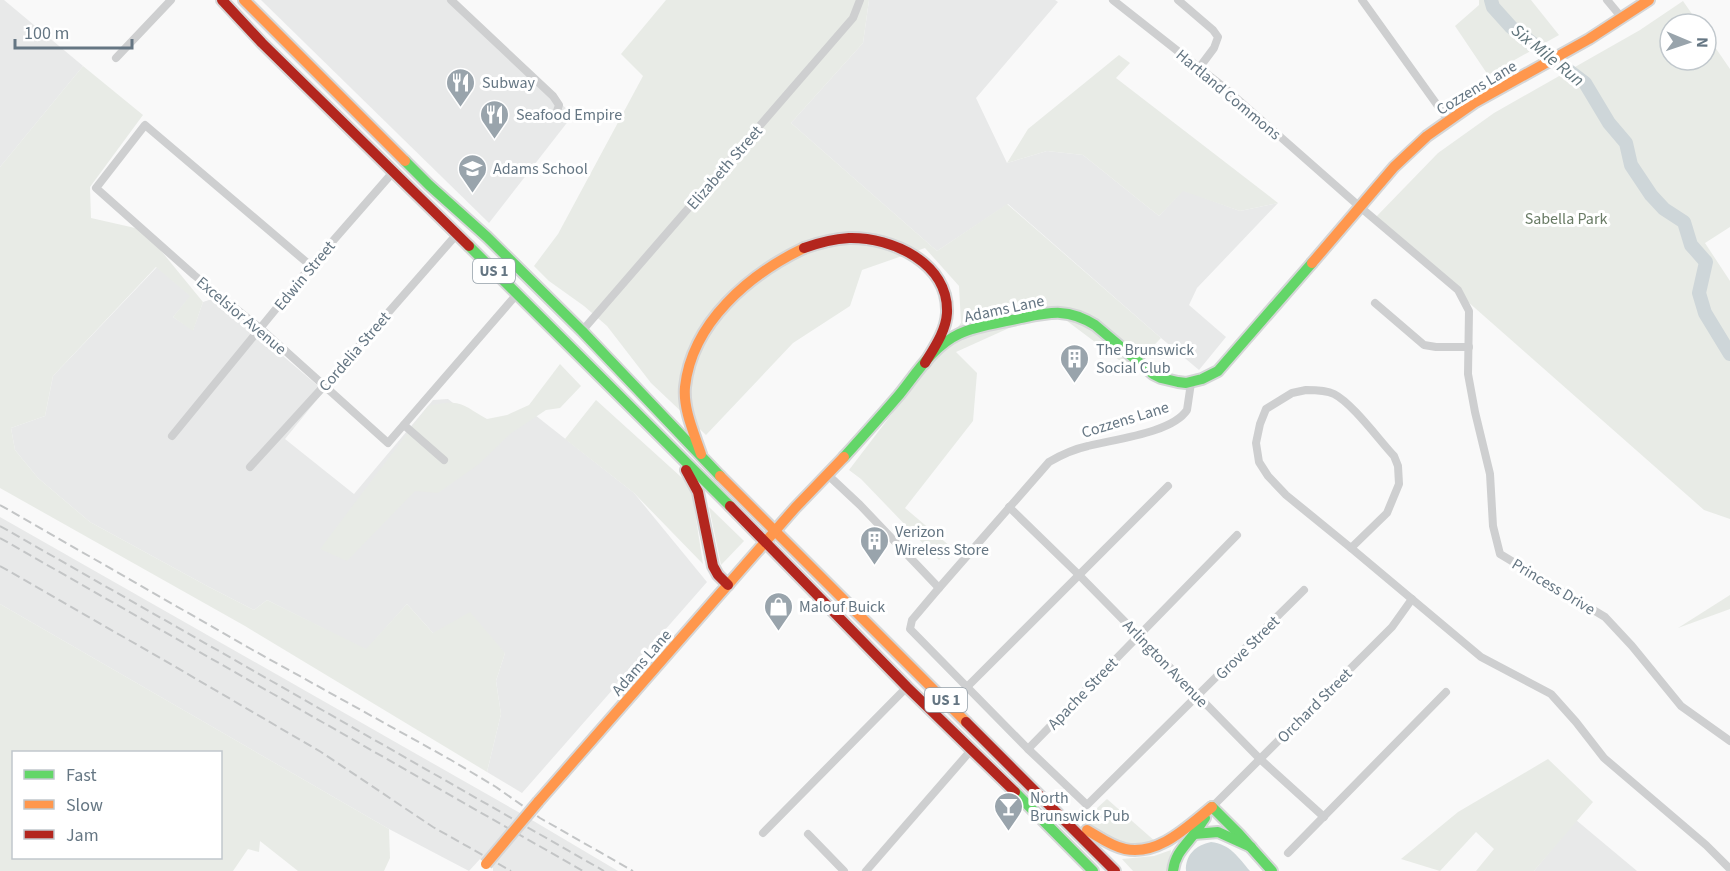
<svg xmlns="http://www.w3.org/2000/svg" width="1730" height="871" font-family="'Source Sans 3',sans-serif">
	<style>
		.built { fill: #e8e9e9 }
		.green { fill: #e8ebe6; fill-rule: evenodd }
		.water { fill: #ced6d9 }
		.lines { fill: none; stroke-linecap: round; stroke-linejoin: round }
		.river { stroke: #ced6d9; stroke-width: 14 }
		.fast-casing { stroke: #d5d6d7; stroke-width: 14 }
		.slow-casing { stroke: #d5d6d7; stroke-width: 14 }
		.jam-casing { stroke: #d5d6d7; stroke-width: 14 }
		.street { stroke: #cecfd0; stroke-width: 8 }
		.fast { stroke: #63d668; stroke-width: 10 }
		.slow { stroke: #ff974d; stroke-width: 10 }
		.jam { stroke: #b3261e; stroke-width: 10 }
		.rail { stroke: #c3c5c6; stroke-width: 2; stroke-dasharray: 9 4.5; stroke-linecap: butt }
		.slow-bridge-casing { stroke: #d5d6d7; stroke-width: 14; stroke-linecap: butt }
		.slow-bridge { stroke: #ff974d; stroke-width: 10 }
		.labels { text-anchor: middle; stroke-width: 6; stroke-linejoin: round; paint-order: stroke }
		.shield { fill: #fff; stroke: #939fa8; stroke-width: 1.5 }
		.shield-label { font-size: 15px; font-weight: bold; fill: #657683 }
		.poi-label { font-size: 16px; fill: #657683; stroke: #fff; text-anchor: start }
		.street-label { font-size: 16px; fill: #657683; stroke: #fff }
		.park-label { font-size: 16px; fill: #687a64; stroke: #fff }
		.water-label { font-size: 18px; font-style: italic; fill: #60757c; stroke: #fff }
	</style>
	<rect width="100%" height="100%" fill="#f9f9f9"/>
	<g class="built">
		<path d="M0,0H4L83,66L0,167Z"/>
		<path d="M261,0H452L573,115L489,223Z"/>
		<path d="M869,0H1055L1058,2L976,98L1007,163L1047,151L1083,155L1159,216L1183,190L1240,211L1278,203L1197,288L1189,305L1226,337L1199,370L1161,338L1008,204L937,251L791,123L863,43Z"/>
		<path d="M157,267L191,296L173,317L193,330L203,302L215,298L324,391L285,439L354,494L433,400L448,399L496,437L535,415L634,493L707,582L522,793L487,772L501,714L496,681L505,653L433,633L407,604L366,650L267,600L254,610L209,587L90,522L38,478L15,450L11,428L45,416L53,376Z"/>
		<path d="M0,517L520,813L618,871H493V868L480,859L469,871L389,829L0,604Z"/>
		<path d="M1576,820L1637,871H1534Z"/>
	</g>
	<g class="green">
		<path d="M666,0H869L863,43L791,123L937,251L1007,204L1161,338L1131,369L1051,309L956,352L977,373L973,421L905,508L951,547L939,560L861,479L849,470L961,323L959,286L925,248L862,270L850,306L793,343L706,435L651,383L607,326L584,306L549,281L534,266L558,234L643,76L621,54Z"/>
		<path d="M1479,0H1531L1559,35L1488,75L1455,26L1479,5Z"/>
		<path d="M1683,1L1699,24H1670V60H1706V34L1730,69V227L1705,243L1730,281V519L1704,510L1374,219L1438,153L1494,113L1640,30Z"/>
		<path d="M1119,55L1130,63L1116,78L1278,203L1240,211L1183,191L1159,216L1083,155L1047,151L1007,163L1028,129Z"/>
		<path d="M83,66L143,115L90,187L91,218L144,230L203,302L193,331L173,317L190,296L156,267L53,376L45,416L11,428L15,450L38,478L90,522L209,587L254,610L267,600L366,649L407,604L433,633L470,612L505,653L496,681L501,714L487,772L245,626L0,488V167Z"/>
		<path d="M560,364L581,386L560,408L546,410L510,434L479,464L438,493L415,491L347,561L320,549L428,406C460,399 460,403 487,419L507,415L529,405Z"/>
		<path d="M596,400L691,486L703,564L634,493L565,439Z"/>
		<path d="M709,507L744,541L721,565Z"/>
		<path d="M1730,595V609L1678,628Z"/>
		<path d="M0,604L389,829L390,858L384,871H298L260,841L259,852L248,849L233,871H0ZM14,752H220V858H14Z"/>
		<path d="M1548,759L1593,802L1534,871H1476L1494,849L1476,832L1440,871L1401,859L1458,812Z"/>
		<path d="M1107,799L1157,843L1136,849L1109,843L1084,820Z"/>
		<path d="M1171,850L1168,871H1133L1122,859L1154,856Z"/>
	</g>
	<path class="water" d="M1211,842C1230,844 1238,857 1250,871H1186C1185,855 1196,845 1211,842Z"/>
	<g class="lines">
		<path class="river" d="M1491,0L1493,7L1511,27L1585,83L1609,123L1626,143L1631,165L1651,195L1664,209L1684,222L1691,245L1706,262L1699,293L1705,313L1730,354"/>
		<defs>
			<g id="fast">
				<path d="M405,161L429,185L487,237L582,331L720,476"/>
				<path d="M469,246L730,506"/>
				<path d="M844,457C863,436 881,416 899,395C916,374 933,346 959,334C978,325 1001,323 1021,318C1051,312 1068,308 1095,325L1153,374L1161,378L1178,382L1186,383L1202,379L1218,371L1312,263"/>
				<path d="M1015,792L1093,871"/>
				<path d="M1212,807L1239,834L1272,871"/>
				<path d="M1194,834L1218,832L1251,847"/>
				<path d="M1173,871C1175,854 1184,847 1194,834C1198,829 1201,823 1205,818"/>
			</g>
			<g id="slow">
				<path d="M244,0L405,161"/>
				<path d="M1312,263L1394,167L1427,136L1474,103L1589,39L1649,0"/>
				<path d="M701,454C694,433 683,409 685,387C692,322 750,274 804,248"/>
				<path d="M720,476L966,722"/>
				<path d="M538,802L795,508L844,457"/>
				<path d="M1087,830C1099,837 1111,846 1125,849C1159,856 1188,826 1212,807"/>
			</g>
			<g id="jam">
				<path d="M222,0L262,43L469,246"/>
				<path d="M804,248C818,243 834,239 849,238C892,237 949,263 947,313C946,331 934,348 925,363"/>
				<path d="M686,470L698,492L713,566L718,575L728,585"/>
				<path d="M730,506L907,687L1015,792"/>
				<path d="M966,722L1115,871"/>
			</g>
		</defs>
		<use href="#fast" class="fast-casing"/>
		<use href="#slow" class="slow-casing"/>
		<use href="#jam" class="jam-casing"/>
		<g class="street">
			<path d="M451,0L553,96L559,105L557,111"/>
			<path d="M1113,0L1226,89L1360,207L1458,290L1469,311L1468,374L1475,412L1490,474L1493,526L1500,554L1605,617L1632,646L1681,706L1730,741"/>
			<path d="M1178,0L1213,30L1218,37L1214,48L1199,68"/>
			<path d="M1362,0L1448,120"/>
			<path d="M1607,0L1622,18"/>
			<path d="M116,58L171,0"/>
			<path d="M311,266L145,125L96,188L194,275L260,328L388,443L517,294"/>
			<path d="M1375,303L1424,345L1436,347H1469"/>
			<path d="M582,331L853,18L860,0"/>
			<path d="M1191,383L1187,410C1172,433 1115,439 1088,446C1074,449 1061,455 1049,462L939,588L912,620L910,629L1028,749L1087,805L1304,590"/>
			<path d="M1306,390C1315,390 1326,390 1334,394C1352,403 1379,440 1394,456L1398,466L1399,484L1387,513L1351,548L1286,495L1268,476L1259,462L1256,443L1260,424L1266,409L1292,393Z"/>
			<path d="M404,425L444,460"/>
			<path d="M172,436L311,266L394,171"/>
			<path d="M250,467L324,386L457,234"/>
			<path d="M829,476L860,505L939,588"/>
			<path d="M1009,507L1079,575L1260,759L1324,817"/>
			<path d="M1351,548L1481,657L1551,694L1576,722L1604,758L1706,845L1730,869"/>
			<path d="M967,687L1168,486"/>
			<path d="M1028,749L1237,535"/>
			<path d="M1212,807L1392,627L1412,599"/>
			<path d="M763,833L907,687"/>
			<path d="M808,834L844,871"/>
			<path d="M1288,853L1446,692"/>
			<path d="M866,871L972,749"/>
		</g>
		<use href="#fast" class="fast"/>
		<use href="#slow" class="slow"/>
		<use href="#jam" class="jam"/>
		<g class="rail">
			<path d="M0,505L251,649L451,760L496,787L540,818L633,871"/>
			<path d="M0,526L604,871"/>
			<path d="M0,538L583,871"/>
			<path d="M0,566L174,666L321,752L433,827L511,871"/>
		</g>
		<defs>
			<path id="slow-bridge" d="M486,864L538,802"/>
		</defs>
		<use href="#slow-bridge" class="slow-bridge-casing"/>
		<use href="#slow-bridge" class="slow-bridge"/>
	</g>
	<defs>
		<symbol id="restaurant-pin" viewBox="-11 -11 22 30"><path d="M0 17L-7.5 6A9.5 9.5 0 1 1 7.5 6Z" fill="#99a4ac" stroke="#fff"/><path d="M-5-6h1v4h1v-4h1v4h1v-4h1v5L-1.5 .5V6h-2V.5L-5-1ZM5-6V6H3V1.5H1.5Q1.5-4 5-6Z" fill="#fff"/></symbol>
		<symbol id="school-pin" viewBox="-11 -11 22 30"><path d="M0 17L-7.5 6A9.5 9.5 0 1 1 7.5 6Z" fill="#99a4ac" stroke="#fff"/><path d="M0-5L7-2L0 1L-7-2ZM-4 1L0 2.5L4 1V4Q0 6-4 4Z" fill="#fff"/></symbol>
		<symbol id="building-pin" viewBox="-11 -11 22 30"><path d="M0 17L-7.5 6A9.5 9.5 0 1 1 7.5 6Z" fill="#99a4ac" stroke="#fff"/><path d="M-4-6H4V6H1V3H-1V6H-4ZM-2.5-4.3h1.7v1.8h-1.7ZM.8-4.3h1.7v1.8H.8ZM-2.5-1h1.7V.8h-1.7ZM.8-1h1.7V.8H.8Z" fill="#fff"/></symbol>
		<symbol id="shop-pin" viewBox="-11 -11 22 30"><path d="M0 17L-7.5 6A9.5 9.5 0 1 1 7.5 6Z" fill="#99a4ac" stroke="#fff"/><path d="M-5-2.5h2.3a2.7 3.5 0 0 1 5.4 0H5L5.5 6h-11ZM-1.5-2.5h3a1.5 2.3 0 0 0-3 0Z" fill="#fff"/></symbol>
		<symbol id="bar-pin" viewBox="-11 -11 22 30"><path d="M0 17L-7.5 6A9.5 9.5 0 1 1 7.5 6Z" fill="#99a4ac" stroke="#fff"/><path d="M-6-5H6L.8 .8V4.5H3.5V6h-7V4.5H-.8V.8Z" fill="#fff"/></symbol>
	</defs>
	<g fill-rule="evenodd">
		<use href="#restaurant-pin" x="444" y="66" width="33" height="45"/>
		<use href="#restaurant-pin" x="478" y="98" width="33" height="45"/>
		<use href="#school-pin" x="456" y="152" width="33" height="45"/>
		<use href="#building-pin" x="1058" y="342" width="33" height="45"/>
		<use href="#building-pin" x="858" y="524" width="33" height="45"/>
		<use href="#shop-pin" x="762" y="590" width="33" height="45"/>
		<use href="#bar-pin" x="992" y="790" width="33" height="45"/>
	</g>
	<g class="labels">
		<g class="shield">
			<rect x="473" y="259" width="42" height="24" rx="4.5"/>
			<rect x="925" y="688" width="42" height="24" rx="4.5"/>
		</g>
		<g class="shield-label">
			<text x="494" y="276">US 1</text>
			<text x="946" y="705">US 1</text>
		</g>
		<g class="poi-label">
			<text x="482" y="88">Subway</text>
			<text x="516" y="120">Seafood Empire</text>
			<text x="493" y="174">Adams School</text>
			<text x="1096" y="355">The Brunswick<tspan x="1096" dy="18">Social Club</tspan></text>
			<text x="895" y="537">Verizon<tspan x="895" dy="18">Wireless Store</tspan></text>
			<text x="799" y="612">Malouf Buick</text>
			<text x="1030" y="803">North<tspan x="1030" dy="18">Brunswick Pub</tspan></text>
		</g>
		<g class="street-label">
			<text transform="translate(1476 87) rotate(-31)" y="6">Cozzens Lane</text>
			<text transform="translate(1229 94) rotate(40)" y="6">Hartland Commons</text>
			<text transform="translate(724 167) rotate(-49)" y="6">Elizabeth Street</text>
			<text transform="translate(304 275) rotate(-50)" y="6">Edwin Street</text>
			<text transform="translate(1004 308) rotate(-12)" y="6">Adams Lane</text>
			<text transform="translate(242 315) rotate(40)" y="6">Excelsior Avenue</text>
			<text transform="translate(354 351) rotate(-49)" y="6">Cordelia Street</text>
			<text transform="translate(1125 419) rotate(-17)" y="6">Cozzens Lane</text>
			<text transform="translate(1554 586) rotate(31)" y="6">Princess Drive</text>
			<text transform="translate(1247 647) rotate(-45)" y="6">Grove Street</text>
			<text transform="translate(641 662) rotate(-49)" y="6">Adams Lane</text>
			<text transform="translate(1166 663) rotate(46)" y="6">Arlington Avenue</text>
			<text transform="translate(1082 693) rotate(-46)" y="6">Apache Street</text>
			<text transform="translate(1314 705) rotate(-45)" y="6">Orchard Street</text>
		</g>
		<g class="park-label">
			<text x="1566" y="224">Sabella Park</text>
		</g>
		<g class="water-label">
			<text transform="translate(1548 55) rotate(39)" y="6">Six Mile Run</text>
		</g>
	</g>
	<rect x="12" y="751" width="210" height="108" fill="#ffffff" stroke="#c1c8cd" stroke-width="1.5"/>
	<rect x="24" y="770" width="30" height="9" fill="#63d668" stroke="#c1c8cd" stroke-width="1.5"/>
	<text x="66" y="781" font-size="18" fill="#657683">Fast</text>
	<rect x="24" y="800" width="30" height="9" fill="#ff974d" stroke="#c1c8cd" stroke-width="1.5"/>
	<text x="66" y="811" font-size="18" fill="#657683">Slow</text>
	<rect x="24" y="830" width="30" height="9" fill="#b3261e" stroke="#c1c8cd" stroke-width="1.5"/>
	<text x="66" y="841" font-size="18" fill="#657683">Jam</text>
	<g transform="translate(1688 42) rotate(92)"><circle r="28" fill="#ffffff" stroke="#c1c8cd" stroke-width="1.5"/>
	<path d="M0-4.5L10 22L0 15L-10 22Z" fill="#99a4ac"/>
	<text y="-9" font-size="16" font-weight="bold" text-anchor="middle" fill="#657683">N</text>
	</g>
	<path d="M15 39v9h117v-9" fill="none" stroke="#657683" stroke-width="3"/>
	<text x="24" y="39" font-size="18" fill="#657683" stroke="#ffffff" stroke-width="4.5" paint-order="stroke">100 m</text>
</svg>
